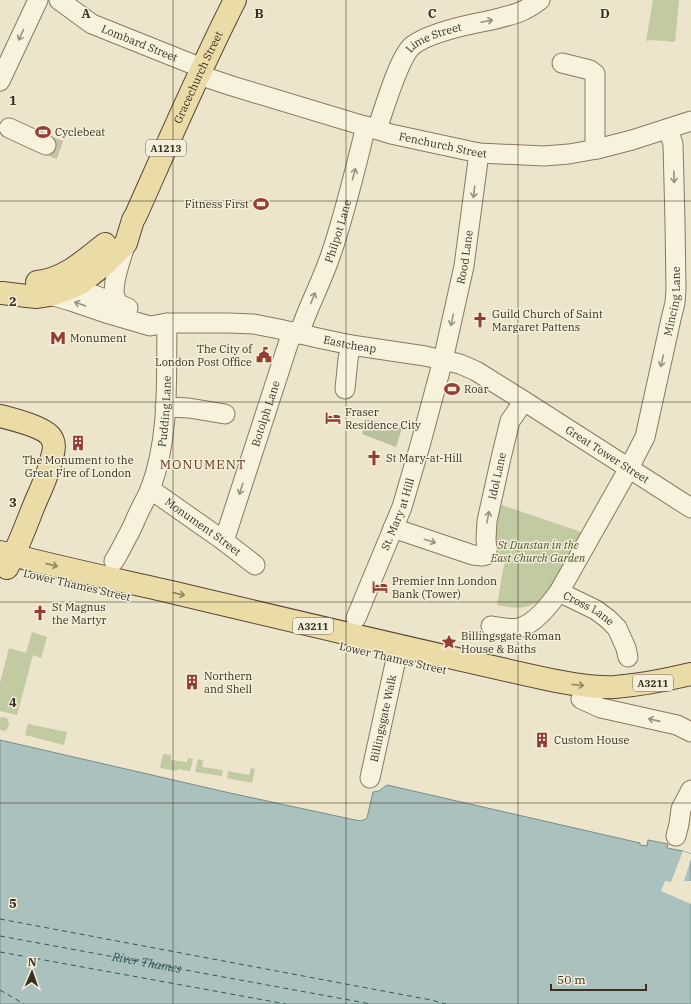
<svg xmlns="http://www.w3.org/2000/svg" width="691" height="1004" font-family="'IBM Plex Serif',serif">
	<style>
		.green { fill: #c1caa0 }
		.cemetery { fill: #b8c09e }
		.water { fill: #abc1bd; stroke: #728f8b }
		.pier { fill: #ece5cb }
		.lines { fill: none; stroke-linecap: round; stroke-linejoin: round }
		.ferry { stroke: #335758; stroke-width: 1; stroke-dasharray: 5 4; stroke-linecap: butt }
		.minor-tunnel { stroke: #c8c1a9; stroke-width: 19; stroke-dasharray: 19 10; stroke-linecap: butt }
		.minor-casing { stroke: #887960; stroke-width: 21 }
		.major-casing { stroke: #574734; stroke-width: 24 }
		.minor { stroke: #f7f2de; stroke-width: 19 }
		.major { stroke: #ebdca7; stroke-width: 22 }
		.oneway { stroke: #989180 }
		.oneway2 { stroke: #928665 }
		.grid { fill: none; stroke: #3a3023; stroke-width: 1; stroke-opacity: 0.55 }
		.labels { text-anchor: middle; stroke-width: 3; stroke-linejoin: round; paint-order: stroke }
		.shield { fill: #f4efda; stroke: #72695a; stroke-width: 1 }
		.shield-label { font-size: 10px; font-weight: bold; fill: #3a3023 }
		.street-label { font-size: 11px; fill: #3a3023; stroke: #f4efda }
		.poi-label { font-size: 11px; fill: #3a3023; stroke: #f4efda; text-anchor: start }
		.park-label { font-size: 11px; font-style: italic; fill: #46552b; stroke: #f4efda }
		.water-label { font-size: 12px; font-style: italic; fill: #335758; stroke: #f4efda }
		.quarter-label { font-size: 13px; letter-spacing: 1px; fill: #633825; stroke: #f4efda }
		.grid-label { font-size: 13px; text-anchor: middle; font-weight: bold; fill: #3a3023; stroke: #f4efda; stroke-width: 3; stroke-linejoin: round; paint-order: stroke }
	</style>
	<rect width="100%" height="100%" fill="#ece5cb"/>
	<g class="green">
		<path d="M653,0H679L675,42L652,40L646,41Z"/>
		<path d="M502,505L581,532L582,536C571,557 551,602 525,607C516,609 506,606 497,605L503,570L506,559L497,556L494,552L496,542L498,540L491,538L493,510Z"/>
		<path d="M32,632L47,637L41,658L33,655L17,715L0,711V683L9,648L26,653Z"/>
		<path d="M3,717L8,719L9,725L7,729L5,731L0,730V718Z"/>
		<path d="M28,724L67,732L64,745L25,735Z"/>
		<path d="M163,754L171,755V760L187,762L188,758L193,759L190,771L178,769L177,771L160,768Z"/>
		<path d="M198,759L203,760L202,767L223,770L222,776L195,772Z"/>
		<path d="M251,768L255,769L252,783L227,778L228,771L249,775Z"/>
	</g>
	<path class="cemetery" d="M366,419L402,428L396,447L362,434Z"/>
	<path class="water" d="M0,740L230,793L355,820C360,821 363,821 367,818L373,792L379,791L387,785L640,843V845L647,846L648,840L668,844L667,848L683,851L691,854V1004H0Z"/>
	<path class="pier" d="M683,851L691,854V859L684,881H691V904L661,891L665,881L671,882Z"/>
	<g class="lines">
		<g class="ferry">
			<path d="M0,919L431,1000L446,1004"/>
			<path id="s1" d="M0,936L371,1004"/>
			<path d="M0,952L286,1004"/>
			<path d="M0,990L24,1004"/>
		</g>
		<path class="minor-tunnel" d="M46,145L60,150"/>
		<defs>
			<g id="minor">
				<path id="s2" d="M59,0L92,24L202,68"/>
				<path d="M562,63L590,70L595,74V140L597,149"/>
				<path id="s3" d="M199,75L232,86L391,134L479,153L544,156L569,154L597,149L632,140L691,121"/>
				<path d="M0,81L38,0"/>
				<path d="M9,128L46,145"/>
				<path id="s4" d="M377,129C384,110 398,59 412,46C428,33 466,25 487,21C507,16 523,14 540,0"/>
				<path d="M63,284L73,287L128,308"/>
				<path id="s5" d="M50,295L71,301L109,314L150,326L167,323H228L254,324L279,329L318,338L351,345L425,356L460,364L476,371L524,401L691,508"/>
				<path d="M120,305C118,303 116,300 115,297C111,284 122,256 126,243"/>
				<path id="s6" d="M299,334C308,307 321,283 330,257C345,214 355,170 366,126"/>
				<path d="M345,389L348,359L351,345"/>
				<path d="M165,407L189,408L225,414"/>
				<path id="s7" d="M150,489L224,541L255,565"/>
				<path id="s8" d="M393,528L473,555L482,556L486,555L487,552L486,539L487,521L501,458L510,421L524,401"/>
				<path id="s9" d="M224,541L292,332"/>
				<path id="s10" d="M114,561C119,553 123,545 127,537C132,529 135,520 139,512C143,503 148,496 151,487C170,435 166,377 167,323"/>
				<path id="s11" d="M559,592L596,610L608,619L617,628L626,648L628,657"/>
				<path id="s12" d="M356,618L402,507L421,442L443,360L464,266L479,153"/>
				<path id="s13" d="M491,626C499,627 511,630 519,628C535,624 550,604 559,592L629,468L645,437L671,319L675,303L676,289L675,222L673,144L668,129"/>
				<path d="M581,699L601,708L677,725L691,732"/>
				<path id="s14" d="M370,778L396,659"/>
				<path d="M676,836L679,824L681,809L691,790"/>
			</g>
			<g id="major">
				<path d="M37,282C64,279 84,261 105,244"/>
				<path id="s15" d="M2,293L27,296L37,297L50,295L73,287L81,283L105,264L126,243L133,220L136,215C168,143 199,71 235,0"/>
				<path d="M0,416C12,419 44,427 51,437C55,443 54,451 52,457C49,473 41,489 35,503C26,525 18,548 7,568"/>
				<path d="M0,552C57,567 114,579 171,592C297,622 424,652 551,680C571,684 594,688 615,687C641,685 666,680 691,674"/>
			</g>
		</defs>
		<use href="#minor" class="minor-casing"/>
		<use href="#major" class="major-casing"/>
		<use href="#minor" class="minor"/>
		<use href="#major" class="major"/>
	</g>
	<defs><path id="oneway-shaft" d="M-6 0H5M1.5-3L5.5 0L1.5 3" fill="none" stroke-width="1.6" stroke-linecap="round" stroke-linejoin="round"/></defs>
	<g class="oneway">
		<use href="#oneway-shaft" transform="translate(487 21) rotate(-12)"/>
		<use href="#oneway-shaft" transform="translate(21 35) rotate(115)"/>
		<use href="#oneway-shaft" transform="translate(354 174) rotate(-75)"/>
		<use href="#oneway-shaft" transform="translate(674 177) rotate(88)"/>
		<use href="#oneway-shaft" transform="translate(474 192) rotate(97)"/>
		<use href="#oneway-shaft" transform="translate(313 298) rotate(-68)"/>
		<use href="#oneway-shaft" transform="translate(80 304) rotate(-160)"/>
		<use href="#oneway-shaft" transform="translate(452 320) rotate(103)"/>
		<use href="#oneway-shaft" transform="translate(662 361) rotate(103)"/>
		<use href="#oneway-shaft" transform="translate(241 489) rotate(108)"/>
		<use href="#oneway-shaft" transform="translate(488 517) rotate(-80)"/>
		<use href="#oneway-shaft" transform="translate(430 541) rotate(18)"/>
		<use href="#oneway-shaft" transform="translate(654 720) rotate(-167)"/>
	</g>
	<g class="oneway2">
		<use href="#oneway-shaft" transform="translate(52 565) rotate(13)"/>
		<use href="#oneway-shaft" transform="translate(179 594) rotate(13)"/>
		<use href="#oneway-shaft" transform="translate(578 685) rotate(5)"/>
	</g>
	<path class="grid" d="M173,0V1004M346,0V1004M518,0V1004M0,201H691M0,402H691M0,602H691M0,803H691"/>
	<defs>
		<symbol id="stadium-bare" viewBox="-9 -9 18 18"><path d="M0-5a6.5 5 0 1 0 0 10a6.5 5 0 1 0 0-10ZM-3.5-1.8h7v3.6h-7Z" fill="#933d35" stroke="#f4efda" stroke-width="2.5" paint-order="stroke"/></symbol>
		<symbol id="church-bare" viewBox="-9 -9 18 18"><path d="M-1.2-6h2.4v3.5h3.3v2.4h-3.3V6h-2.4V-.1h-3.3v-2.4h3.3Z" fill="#933d35" stroke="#f4efda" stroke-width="2.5" paint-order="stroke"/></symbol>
		<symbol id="metro-bare" viewBox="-9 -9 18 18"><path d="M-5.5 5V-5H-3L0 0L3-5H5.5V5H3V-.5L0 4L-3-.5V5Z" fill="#933d35" stroke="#f4efda" stroke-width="2.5" paint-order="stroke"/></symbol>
		<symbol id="civic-bare" viewBox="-9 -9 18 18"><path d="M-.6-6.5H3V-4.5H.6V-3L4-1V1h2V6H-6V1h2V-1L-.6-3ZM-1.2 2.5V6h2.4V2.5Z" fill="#933d35" stroke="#f4efda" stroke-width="2.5" paint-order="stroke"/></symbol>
		<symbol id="hotel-bare" viewBox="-9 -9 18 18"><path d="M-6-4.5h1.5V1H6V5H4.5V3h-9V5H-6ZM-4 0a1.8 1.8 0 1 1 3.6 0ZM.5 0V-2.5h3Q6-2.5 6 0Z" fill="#933d35" stroke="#f4efda" stroke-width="2.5" paint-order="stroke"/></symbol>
		<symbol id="building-bare" viewBox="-9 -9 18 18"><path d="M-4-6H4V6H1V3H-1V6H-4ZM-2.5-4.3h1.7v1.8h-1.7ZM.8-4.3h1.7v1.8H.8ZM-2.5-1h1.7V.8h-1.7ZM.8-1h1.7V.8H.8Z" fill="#933d35" stroke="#f4efda" stroke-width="2.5" paint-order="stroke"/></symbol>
		<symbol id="sight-bare" viewBox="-9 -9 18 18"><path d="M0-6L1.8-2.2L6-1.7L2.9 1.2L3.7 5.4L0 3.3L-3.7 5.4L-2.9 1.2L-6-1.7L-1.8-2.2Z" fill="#933d35" stroke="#f4efda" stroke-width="2.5" paint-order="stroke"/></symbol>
	</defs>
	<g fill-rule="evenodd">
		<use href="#stadium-bare" x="32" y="121" width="22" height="22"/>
		<use href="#stadium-bare" x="250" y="193" width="22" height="22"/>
		<use href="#church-bare" x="469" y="309" width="22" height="22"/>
		<use href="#metro-bare" x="47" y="327" width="22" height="22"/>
		<use href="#civic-bare" x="253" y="344" width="22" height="22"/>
		<use href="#stadium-bare" x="441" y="378" width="22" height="22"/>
		<use href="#hotel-bare" x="322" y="407" width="22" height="22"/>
		<use href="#building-bare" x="67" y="432" width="22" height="22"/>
		<use href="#church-bare" x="363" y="447" width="22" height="22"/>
		<use href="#hotel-bare" x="369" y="576" width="22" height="22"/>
		<use href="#church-bare" x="29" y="602" width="22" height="22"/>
		<use href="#sight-bare" x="438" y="631" width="22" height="22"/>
		<use href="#building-bare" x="181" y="671" width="22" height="22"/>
		<use href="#building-bare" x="531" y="729" width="22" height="22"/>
	</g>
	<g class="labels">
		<g class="shield">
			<rect x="146" y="140" width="40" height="16" rx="3"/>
			<rect x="293" y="618" width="40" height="16" rx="3"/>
			<rect x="633" y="675" width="40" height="16" rx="3"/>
		</g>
		<g class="shield-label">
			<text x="166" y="152">A1213</text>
			<text x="313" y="630">A3211</text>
			<text x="653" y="687">A3211</text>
		</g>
		<g class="street-label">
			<text dy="4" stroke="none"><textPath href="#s4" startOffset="114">Lime Street</textPath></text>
			<text dy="4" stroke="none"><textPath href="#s2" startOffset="92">Lombard Street</textPath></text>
			<text dy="4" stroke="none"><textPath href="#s15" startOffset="323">Gracechurch Street</textPath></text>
			<text dy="4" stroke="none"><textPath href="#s3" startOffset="254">Fenchurch Street</textPath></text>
			<text dy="4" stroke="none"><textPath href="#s6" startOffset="110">Philpot Lane</textPath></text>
			<text dy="4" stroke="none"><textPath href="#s12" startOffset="378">Rood Lane</textPath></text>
			<text dy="4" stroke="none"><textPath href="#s13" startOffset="399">Mincing Lane</textPath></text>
			<text dy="4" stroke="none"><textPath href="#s5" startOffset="307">Eastcheap</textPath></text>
			<text dy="4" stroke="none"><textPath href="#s10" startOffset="160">Pudding Lane</textPath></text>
			<text dy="4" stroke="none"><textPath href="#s9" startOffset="134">Botolph Lane</textPath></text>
			<text dy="4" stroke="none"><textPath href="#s5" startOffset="592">Great Tower Street</textPath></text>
			<text dy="4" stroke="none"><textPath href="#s8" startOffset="178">Idol Lane</textPath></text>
			<text dy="4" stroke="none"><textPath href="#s12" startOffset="112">St. Mary at Hill</textPath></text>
			<text dy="4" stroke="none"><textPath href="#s7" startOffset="65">Monument Street</textPath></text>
			<text transform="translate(77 585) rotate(13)" y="4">Lower Thames Street</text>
			<text dy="4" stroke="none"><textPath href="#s11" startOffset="34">Cross Lane</textPath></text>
			<text transform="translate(393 658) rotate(13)" y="4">Lower Thames Street</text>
			<text dy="4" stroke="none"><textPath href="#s14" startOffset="61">Billingsgate Walk</textPath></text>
		</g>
		<g class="poi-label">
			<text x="55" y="136">Cyclebeat</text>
			<text x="249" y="208" text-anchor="end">Fitness First</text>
			<text x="492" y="318">Guild Church of Saint<tspan x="492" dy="13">Margaret Pattens</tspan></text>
			<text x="70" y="342">Monument</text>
			<text x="252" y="353" text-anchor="end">The City of<tspan x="252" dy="13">London Post Office</tspan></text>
			<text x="464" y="393">Roar</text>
			<text x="345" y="416">Fraser<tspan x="345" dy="13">Residence City</tspan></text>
			<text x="386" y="462">St Mary-at-Hill</text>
			<text x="78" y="464" text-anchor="middle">The Monument to the<tspan x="78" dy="13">Great Fire of London</tspan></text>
			<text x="392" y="585">Premier Inn London<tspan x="392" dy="13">Bank (Tower)</tspan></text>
			<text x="52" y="611">St Magnus<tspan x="52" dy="13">the Martyr</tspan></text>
			<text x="461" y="640">Billingsgate Roman<tspan x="461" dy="13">House &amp; Baths</tspan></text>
			<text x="204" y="680">Northern<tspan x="204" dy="13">and Shell</tspan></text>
			<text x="554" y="744">Custom House</text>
		</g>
		<g class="park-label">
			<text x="538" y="549">St Dunstan in the<tspan x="538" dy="13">East Church Garden</tspan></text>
		</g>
		<g class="water-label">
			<text dy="4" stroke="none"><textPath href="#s1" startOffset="149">River Thames</textPath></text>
		</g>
		<g class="quarter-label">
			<text x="203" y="469">MONUMENT</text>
		</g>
	</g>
	<g class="grid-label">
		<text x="86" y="18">A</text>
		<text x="259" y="18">B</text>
		<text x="432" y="18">C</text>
		<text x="605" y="18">D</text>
		<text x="13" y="105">1</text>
		<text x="13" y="306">2</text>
		<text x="13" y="507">3</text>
		<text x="13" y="707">4</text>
		<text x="13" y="908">5</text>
	</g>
	<g transform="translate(32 972) rotate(2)" stroke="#f4efda" stroke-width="3" paint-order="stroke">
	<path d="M0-3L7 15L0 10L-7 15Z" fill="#3a3023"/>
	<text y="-6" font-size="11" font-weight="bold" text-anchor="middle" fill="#3a3023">N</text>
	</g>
	<path d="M551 984v6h95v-6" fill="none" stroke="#3a3023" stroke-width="2"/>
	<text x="557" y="984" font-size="12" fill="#3a3023" stroke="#f4efda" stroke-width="3" paint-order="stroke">50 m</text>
</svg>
